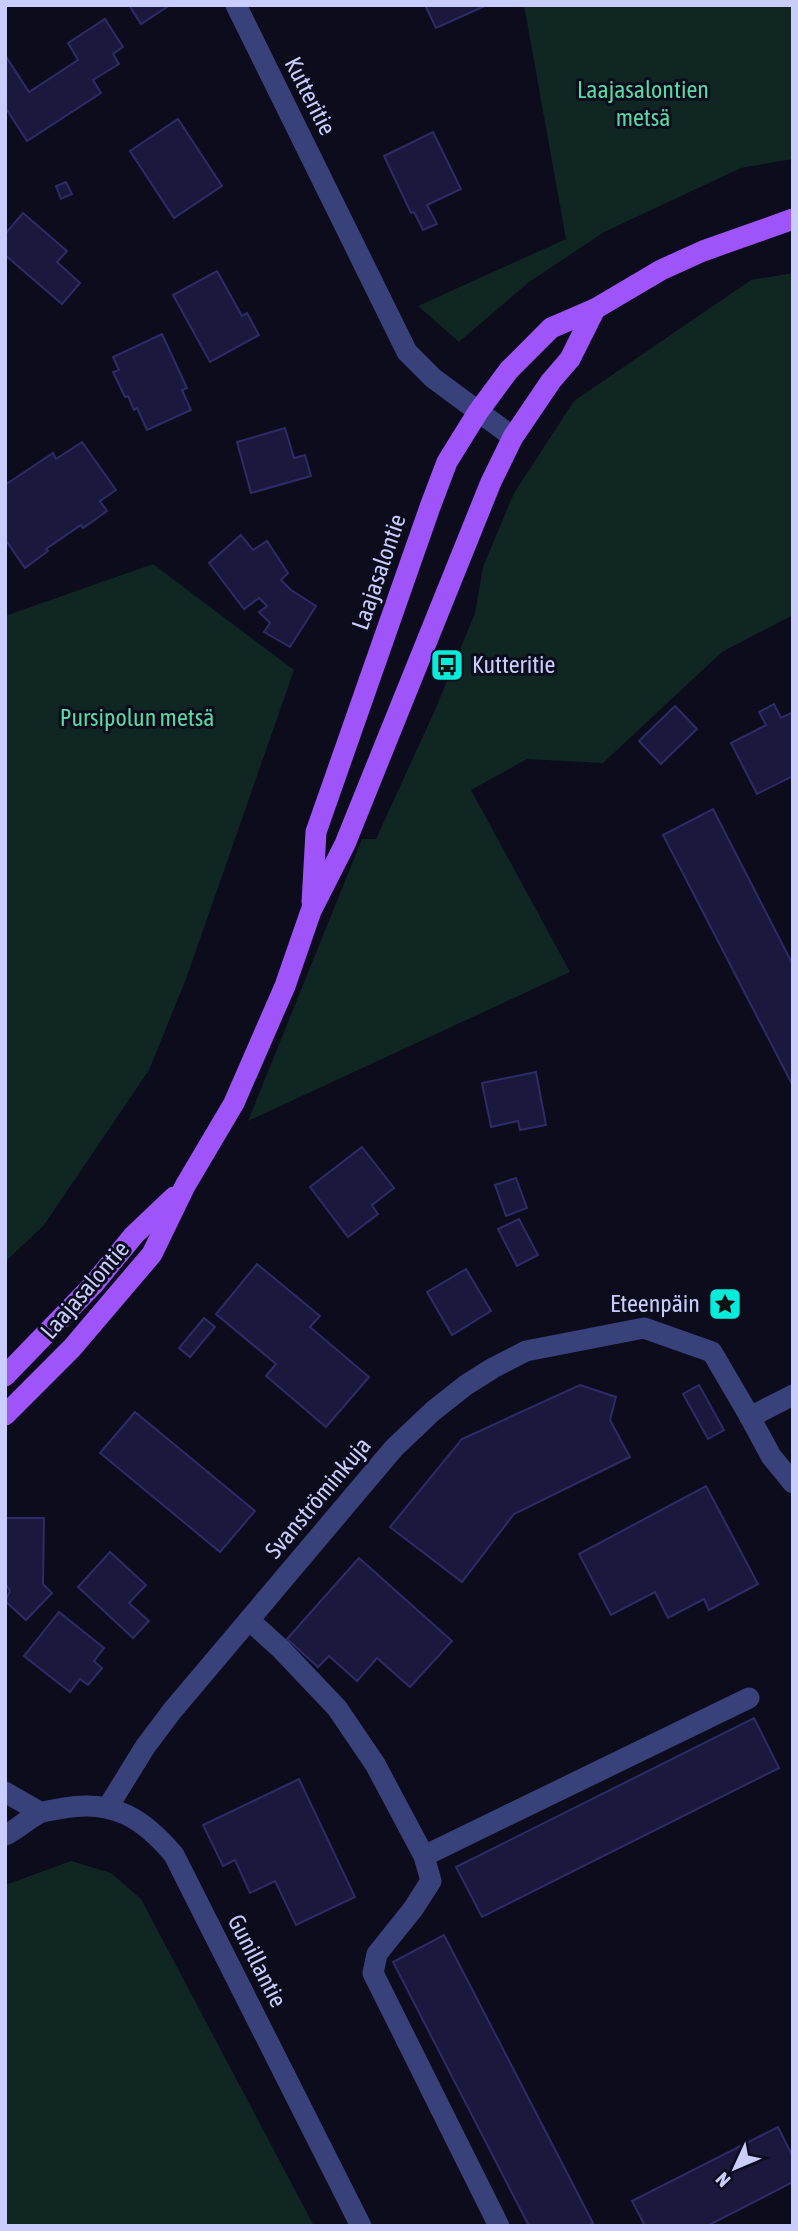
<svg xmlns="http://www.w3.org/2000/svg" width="798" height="2231" font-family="'Asap Condensed',sans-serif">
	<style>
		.green { fill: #0f2622 }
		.building { fill: #1a193d; stroke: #2d2b68; stroke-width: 2 }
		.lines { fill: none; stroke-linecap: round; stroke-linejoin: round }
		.minor { stroke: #38417a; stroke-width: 21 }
		.major { stroke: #9f54fa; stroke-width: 21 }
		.labels { text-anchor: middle; stroke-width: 6; stroke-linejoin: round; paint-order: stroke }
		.park-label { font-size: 24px; fill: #59daa3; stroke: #0c0c1d }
		.street-label { font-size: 24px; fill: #c9cdfd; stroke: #0c0c1d }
		.poi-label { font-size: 24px; fill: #c9cdfd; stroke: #0c0c1d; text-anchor: start }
	</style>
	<rect width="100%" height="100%" fill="#0c0c1d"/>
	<g class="green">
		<path d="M524,5H793V159L741,168L604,232L529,282L459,342L418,306L566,239Z"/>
		<path d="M793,273V615L722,652L603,763L527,759L471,790L570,972L248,1121L362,839H376L435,710L475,613L483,567L514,493L574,401L751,280Z"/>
		<path d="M153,564L294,670L186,979L149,1070L44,1225L5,1262V616Z"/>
		<path d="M71,1861L111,1873L141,1899L314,2226H5V1885Z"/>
	</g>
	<g class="building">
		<path d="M129,5H170L141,24Z"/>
		<path d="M425,5H487L436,28Z"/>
		<path d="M105,19L123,47L113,54L119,64L93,80L101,93L27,141L5,107V55L29,92L78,60L68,43Z"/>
		<path d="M178,119L222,186L174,218L130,151Z"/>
		<path d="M433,132L461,189L427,205L437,224L423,230L414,212L411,213L384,156Z"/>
		<path d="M66,182L72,194L61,199L56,186Z"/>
		<path d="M23,213L67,251L57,262L80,283L62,304L5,255V234Z"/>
		<path d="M217,271L242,316L247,313L259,335L210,362L173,295Z"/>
		<path d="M162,334L187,388L182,390L191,410L147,430L137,408L134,410L128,396L125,397L113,372L119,370L113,357Z"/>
		<path d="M285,428L294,458L305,455L311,476L251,493L237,442Z"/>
		<path d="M82,442L116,490L100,501L107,511L83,528L81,525L46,549L48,551L25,568L5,539V485L53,453L56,459Z"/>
		<path d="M241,535L253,550L267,541L288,573L281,580L291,590L316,606L290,647L264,632L270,623L259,612L267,606L259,598L244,609L209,563Z"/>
		<path d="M774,704L781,718L793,712V776L757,794L731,743L766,725L759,712Z"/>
		<path d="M675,706L697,729L661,764L639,741Z"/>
		<path d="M713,809L793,965V1086L663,835Z"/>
		<path d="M536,1072L546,1125L520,1130L518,1121L491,1127L482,1083Z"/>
		<path d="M362,1147L394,1188L372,1205L378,1214L348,1237L310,1187Z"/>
		<path d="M516,1178L527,1208L506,1216L495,1185Z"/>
		<path d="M519,1219L538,1255L517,1266L498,1229Z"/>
		<path d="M257,1264L320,1316L310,1327L369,1377L326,1427L266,1376L276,1364L216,1314Z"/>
		<path d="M466,1269L491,1311L452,1335L427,1292Z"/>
		<path d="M204,1318L215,1327L190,1357L179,1348Z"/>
		<path d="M580,1385L616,1397L610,1420L630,1457L514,1514L462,1582L390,1527L462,1439Z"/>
		<path d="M699,1385L724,1430L708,1439L683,1394Z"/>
		<path d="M135,1412L255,1511L220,1552L100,1453Z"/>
		<path d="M706,1486L758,1584L709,1610L704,1599L668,1618L655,1592L611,1615L579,1554Z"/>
		<path d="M5,1518H44L43,1584L52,1593L26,1620L5,1601L10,1591L5,1583Z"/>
		<path d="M110,1552L146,1585L129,1603L149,1621L133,1638L78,1587Z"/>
		<path d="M359,1558L452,1641L410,1687L377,1658L357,1681L329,1656L318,1667L287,1639Z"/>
		<path d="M59,1612L104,1648L94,1661L102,1668L88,1685L80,1679L70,1692L24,1656Z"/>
		<path d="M754,1718L779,1768L482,1917L456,1867Z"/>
		<path d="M299,1779L355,1897L296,1925L275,1881L250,1893L235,1860L223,1866L203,1825Z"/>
		<path d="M444,1935L593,2223L587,2226H529L393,1962Z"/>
		<path d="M778,2127L793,2157V2182L707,2226H645L632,2201Z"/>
	</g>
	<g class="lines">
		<g class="minor">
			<path d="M236,5L407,352L433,378L513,437"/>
			<path d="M750,1417L771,1456L793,1483"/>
			<path d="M249,1620L281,1649L337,1708L375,1764L424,1856L431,1881L413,1909L377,1954L373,1973L499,2226"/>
			<path d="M5,1792L40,1812"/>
			<path d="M108,1807L145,1747L172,1711L394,1448L433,1411L466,1385L493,1368L526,1351L644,1328L712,1352L750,1417L793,1395"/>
			<path d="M5,1835C17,1830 26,1820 38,1814C45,1810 56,1810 64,1808C113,1799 144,1819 174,1855L361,2226"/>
			<path d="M424,1856L749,1698"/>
		</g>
		<g class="major">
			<path d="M312,902L316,832L430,507L447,462L478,412L509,370L551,328L595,309L661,270L703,251L793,219"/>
			<path d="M5,1376L93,1285L134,1235L174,1197"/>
			<path d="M5,1415L72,1348L152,1254L185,1186L234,1103L285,986L311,911L345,844L491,482L513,437L551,381L570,359L595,309"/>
		</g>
	</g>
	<defs>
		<symbol id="bus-square" viewBox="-11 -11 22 22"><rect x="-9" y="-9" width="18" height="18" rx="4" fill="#07ecda" stroke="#0c0c1d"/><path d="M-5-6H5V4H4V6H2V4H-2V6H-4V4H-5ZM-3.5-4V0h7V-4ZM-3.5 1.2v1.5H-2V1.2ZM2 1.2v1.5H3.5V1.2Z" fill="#111"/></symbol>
		<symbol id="sight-square" viewBox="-11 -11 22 22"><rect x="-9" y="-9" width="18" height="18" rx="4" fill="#07ecda" stroke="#0c0c1d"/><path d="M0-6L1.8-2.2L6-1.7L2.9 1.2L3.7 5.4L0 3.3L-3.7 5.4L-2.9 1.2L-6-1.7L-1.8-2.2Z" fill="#111"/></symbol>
	</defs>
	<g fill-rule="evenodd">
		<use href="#bus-square" x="428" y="646" width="38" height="38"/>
		<use href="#sight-square" x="706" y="1285" width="38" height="38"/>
	</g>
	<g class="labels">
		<g class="park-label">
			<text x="643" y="98">Laajasalontien<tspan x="643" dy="28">metsä</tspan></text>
			<text x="137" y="726">Pursipolun metsä</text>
		</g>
		<g class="street-label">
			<text transform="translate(310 96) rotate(63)" y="8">Kutteritie</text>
			<text transform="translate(379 572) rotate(-71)" y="8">Laajasalontie</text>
			<text transform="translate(85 1290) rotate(-49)" y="8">Laajasalontie</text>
			<text transform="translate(318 1498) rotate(-50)" y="8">Svanströminkuja</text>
			<text transform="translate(257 1961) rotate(63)" y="8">Gunillantie</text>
		</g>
		<g class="poi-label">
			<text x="472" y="673">Kutteritie</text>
			<text x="700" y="1312" text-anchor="end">Eteenpäin</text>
		</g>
	</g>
	<rect width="798" height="2231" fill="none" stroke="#c9cdfd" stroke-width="14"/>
	<g transform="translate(735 2168) rotate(226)" stroke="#0c0c1d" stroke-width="5" paint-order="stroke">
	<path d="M0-5L12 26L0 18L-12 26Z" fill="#c9cdfd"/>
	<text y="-10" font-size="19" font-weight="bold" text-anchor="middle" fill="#c9cdfd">N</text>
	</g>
</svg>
